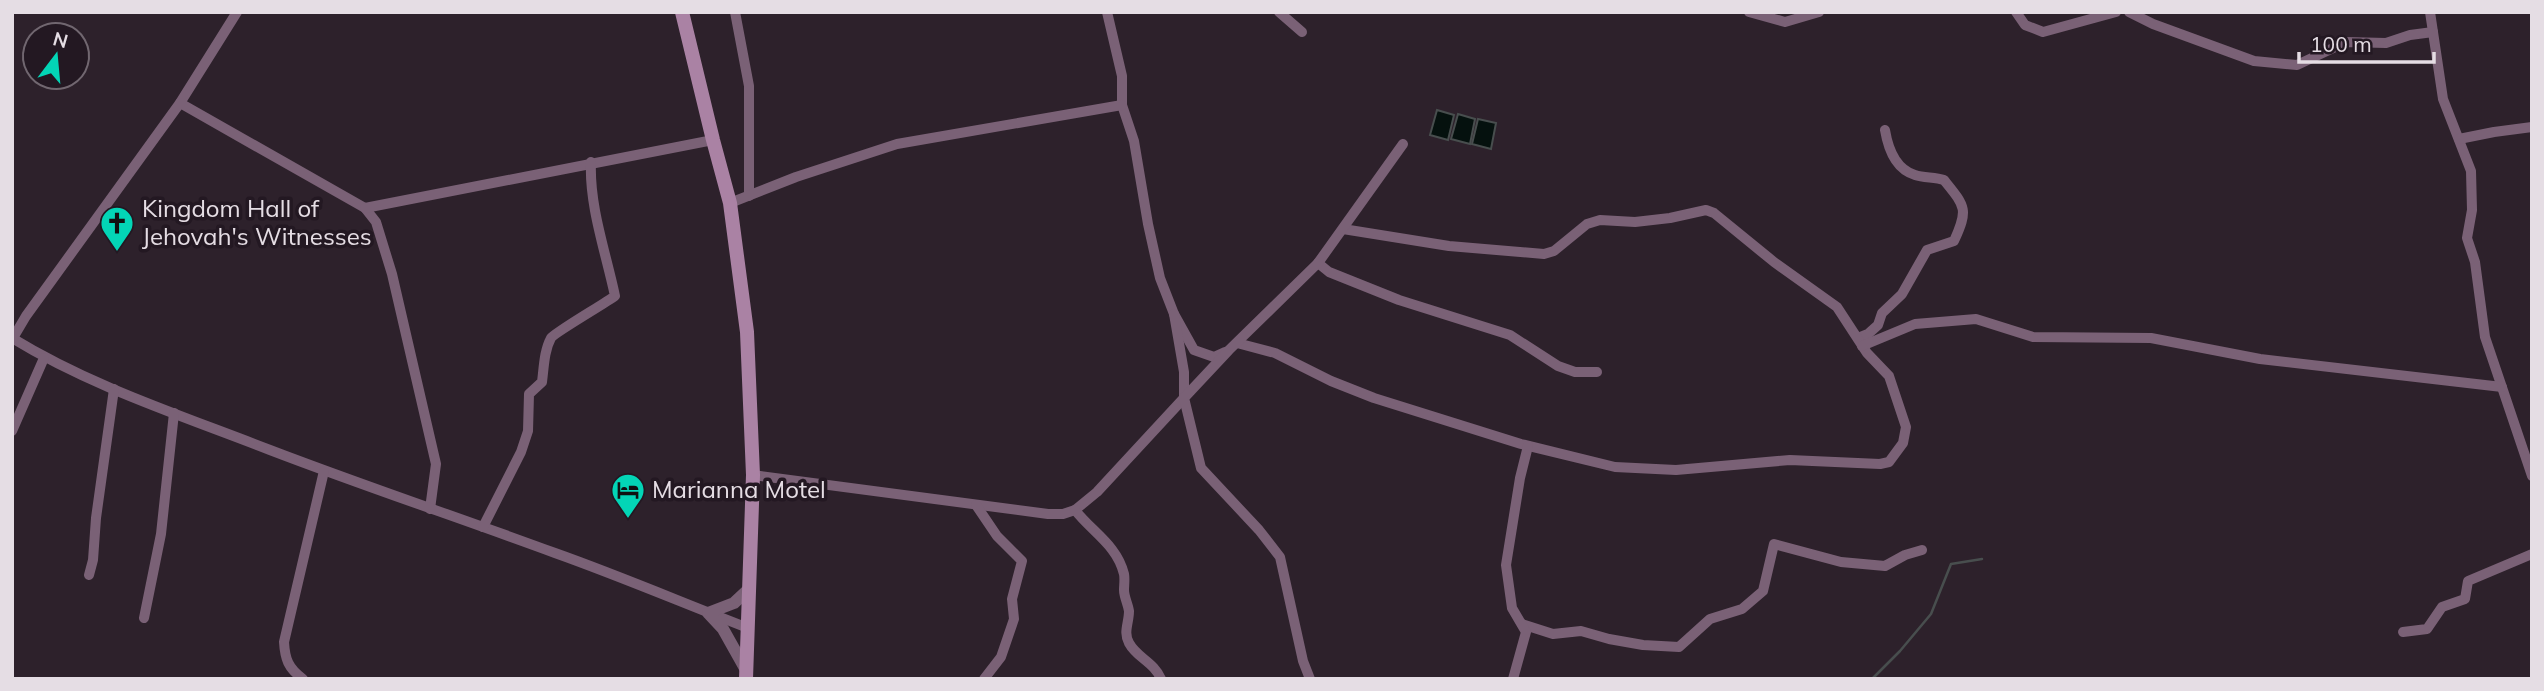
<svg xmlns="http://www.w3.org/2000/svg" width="2544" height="691" font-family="Mulish,sans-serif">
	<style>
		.water { fill: #05110e; stroke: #484e4e; stroke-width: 2 }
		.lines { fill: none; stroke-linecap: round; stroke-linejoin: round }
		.stream { stroke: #484e4e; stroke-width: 2.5 }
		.minor { stroke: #7a6176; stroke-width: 10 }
		.tertiary { stroke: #7a6176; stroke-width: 12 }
		.secondary { stroke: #aa82a4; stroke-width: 14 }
		.labels { text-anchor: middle; stroke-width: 7; stroke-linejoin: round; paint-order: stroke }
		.poi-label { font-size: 24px; fill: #e5dde4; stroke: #231822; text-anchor: start }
	</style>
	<rect width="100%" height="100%" fill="#2d212b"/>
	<g class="water">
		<path d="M1437,110L1454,115L1448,140L1430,135Z"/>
		<path d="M1458,114L1475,119L1470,144L1451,139Z"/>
		<path d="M1478,119L1496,123L1491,149L1472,144Z"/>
	</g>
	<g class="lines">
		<path class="stream" d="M1872,679L1900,651L1931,614L1951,564L1982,559"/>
		<g class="minor">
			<path d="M735,12L749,86V196"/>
			<path d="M1107,12L1122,76V105L1134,141L1148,224L1160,278L1174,314L1194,350L1214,357L1225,352"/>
			<path d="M1279,12L1302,32"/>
			<path d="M1749,12L1785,22L1819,12"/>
			<path d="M2016,12L2025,25L2043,32L2116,12"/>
			<path d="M2129,12L2153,24L2254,61L2297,65L2346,42L2386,43L2410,35L2433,32"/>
			<path d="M2430,12L2443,99L2471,171L2472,210L2467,238L2475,262L2485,337L2532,476"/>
			<path d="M180,103L365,208L376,222L392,274L436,464L430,509"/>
			<path d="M2459,139L2494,132L2532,127"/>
			<path d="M730,203L796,177L897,144L1122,105"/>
			<path d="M365,208L713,140"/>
			<path d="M1318,263L1329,272L1399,300L1510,335L1558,366L1575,372H1597"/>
			<path d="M12,338C92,387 183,416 270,450C364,486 460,518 555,553C620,576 683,603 748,628"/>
			<path d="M13,338L26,316L180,103L237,12"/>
			<path d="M1858,338L1868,334L1878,325L1882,313L1902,294L1927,250L1954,241C1969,209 1965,206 1944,180C1935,177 1924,178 1915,175C1895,169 1888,148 1885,130"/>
			<path d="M1237,343L1275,353L1331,381L1374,398L1521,444L1615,467L1676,470L1790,460L1880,464L1889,462L1903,443L1906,427L1889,376L1867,353L1837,307L1774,262L1714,213L1706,210L1670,218L1635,222L1600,220L1587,224L1554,251L1544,254L1449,246L1343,229"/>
			<path d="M1862,346L1915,324L1976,319L2033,337L2151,338L2260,359L2502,387"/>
			<path d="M12,431L44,358"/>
			<path d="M753,475L1048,514H1063L1075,510L1097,492L1184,398V372L1174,314"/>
			<path d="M976,505L997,536L1022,561L1012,599L1014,619L1001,657L984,679"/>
			<path d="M1075,510C1092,532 1117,545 1124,574C1125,579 1124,585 1124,590C1124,597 1128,604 1129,611C1129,623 1123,632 1129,643C1137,658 1154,662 1161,679"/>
			<path d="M483,527L521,452L528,431L529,394L542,382C544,367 544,351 551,338C554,333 604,304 615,296C606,253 589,206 591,162"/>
			<path d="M89,575L93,560L96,518L114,389"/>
			<path d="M144,618L161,534L174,413"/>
			<path d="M1522,624L1553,634L1581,631L1609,639L1643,645L1679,647L1710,619L1742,609L1763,591L1774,544L1841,562L1885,566L1905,555L1922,550"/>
			<path d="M2403,632L2427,629L2442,607L2465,599L2468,581L2532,554"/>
			<path d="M303,679C288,668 285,659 284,642L324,471"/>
			<path d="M1310,679L1303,661L1280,557L1259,530L1201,468L1184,398L1229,350L1318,263L1403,144"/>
			<path d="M1513,679L1526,632L1512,608L1506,565L1520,478L1528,446"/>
		</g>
		<path class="tertiary" d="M746,670L723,629L708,613L734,603L749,589"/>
		<path class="secondary" d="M682,12L713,140L730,203L747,332L753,475L746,679"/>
	</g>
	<defs>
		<symbol id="church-pin" viewBox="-11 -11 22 30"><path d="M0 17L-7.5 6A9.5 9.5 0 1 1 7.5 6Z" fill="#03d5b6" stroke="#231822"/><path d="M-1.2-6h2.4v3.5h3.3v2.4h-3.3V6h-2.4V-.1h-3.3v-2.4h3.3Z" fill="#111"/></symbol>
		<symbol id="hotel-pin" viewBox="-11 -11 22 30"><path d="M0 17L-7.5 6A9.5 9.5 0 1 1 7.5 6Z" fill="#03d5b6" stroke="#231822"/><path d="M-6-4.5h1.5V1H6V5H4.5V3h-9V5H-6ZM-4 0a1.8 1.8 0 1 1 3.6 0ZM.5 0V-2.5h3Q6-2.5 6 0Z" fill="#111"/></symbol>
	</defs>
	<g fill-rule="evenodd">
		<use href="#church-pin" x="98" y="204" width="38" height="52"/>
		<use href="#hotel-pin" x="609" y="471" width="38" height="52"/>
	</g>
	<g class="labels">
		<g class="poi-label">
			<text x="142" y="217">Kingdom Hall of<tspan x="142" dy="28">Jehovah's Witnesses</tspan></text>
			<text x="652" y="498">Marianna Motel</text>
		</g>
	</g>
	<rect width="2544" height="691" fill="none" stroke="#e5dde4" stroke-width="28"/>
	<g transform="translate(56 56) rotate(16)"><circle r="33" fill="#231822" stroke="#716770" stroke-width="2"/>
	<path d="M0-5L12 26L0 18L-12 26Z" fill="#03d5b6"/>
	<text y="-10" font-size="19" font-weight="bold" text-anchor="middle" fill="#e5dde4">N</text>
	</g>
	<path d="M2299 52v10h135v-10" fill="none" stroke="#e5dde4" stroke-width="3.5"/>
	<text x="2310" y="52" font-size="21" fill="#e5dde4" stroke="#231822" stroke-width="5" paint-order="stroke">100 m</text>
</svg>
